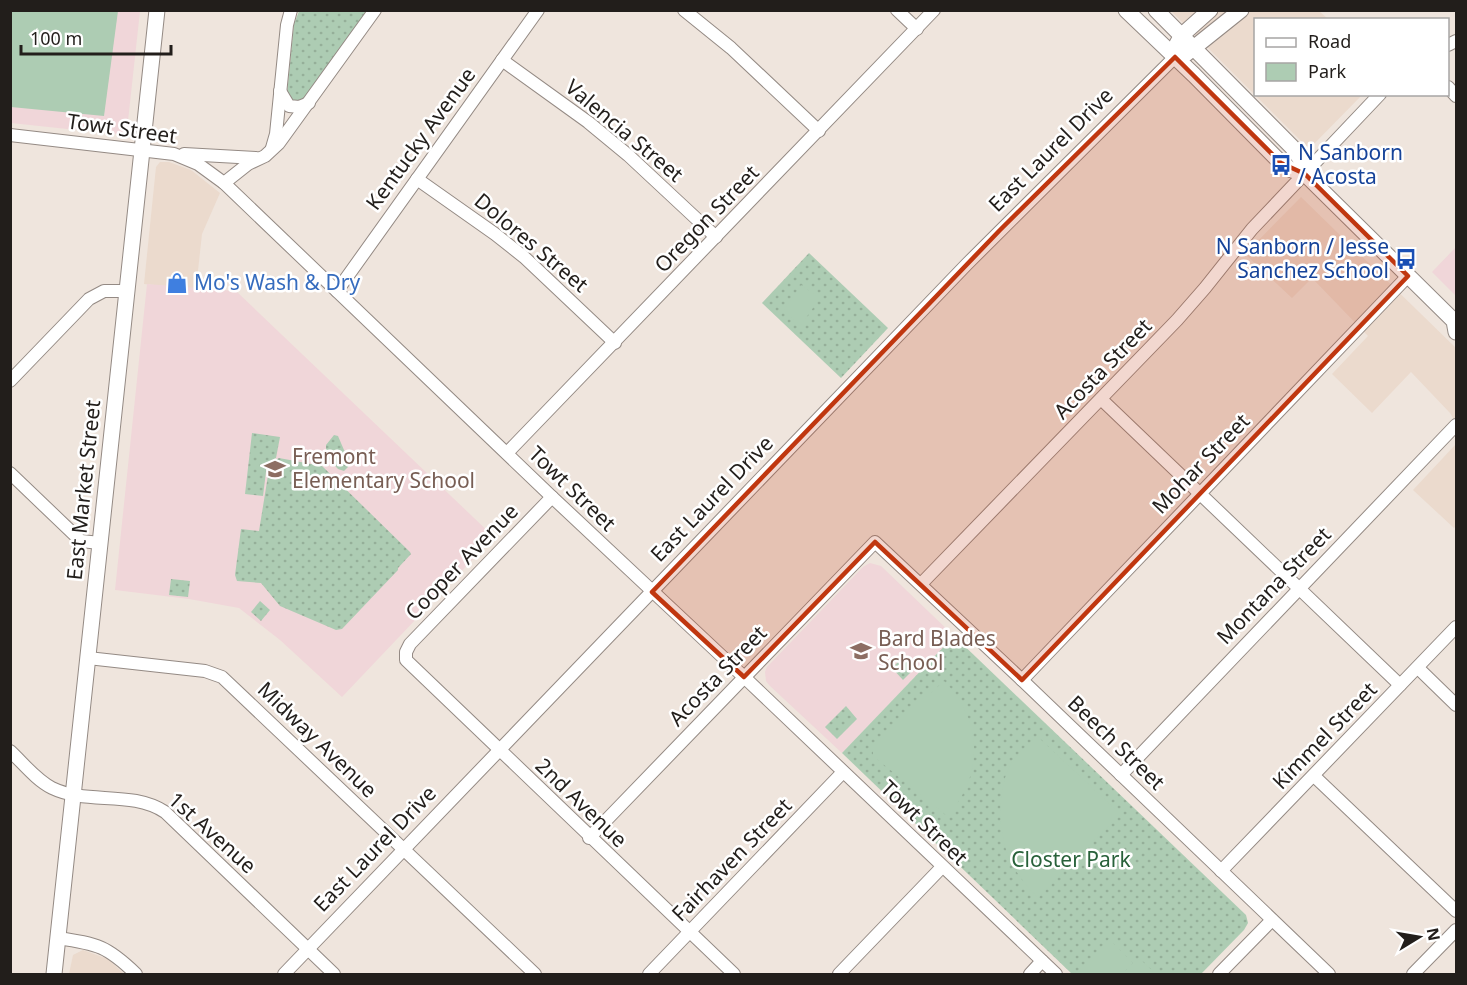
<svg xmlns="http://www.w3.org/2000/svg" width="1467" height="985" font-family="'Noto Sans',sans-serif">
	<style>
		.built { fill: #ebdacd }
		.education { fill: #f0d6d9 }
		.green { fill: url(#green-dots) }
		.pitch { fill: #adccb3 }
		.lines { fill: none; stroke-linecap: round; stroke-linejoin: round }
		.minor-casing { stroke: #948a84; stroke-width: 14 }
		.major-casing { stroke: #948a84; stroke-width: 17 }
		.minor { stroke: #fff; stroke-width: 12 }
		.major { stroke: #fff; stroke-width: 15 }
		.marked { fill: #c03710; fill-opacity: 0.2; stroke: #c03710; stroke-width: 4.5; stroke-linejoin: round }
		.labels { text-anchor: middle; stroke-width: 5; stroke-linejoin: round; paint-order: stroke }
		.street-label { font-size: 21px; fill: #221e1b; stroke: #fff }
		.transit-label { font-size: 21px; fill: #164399; stroke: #fff; text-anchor: start }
		.shop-label { font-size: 21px; fill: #366cbe; stroke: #fff; text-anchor: start }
		.education-label { font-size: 21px; fill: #785e54; stroke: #fff; text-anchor: start }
		.park-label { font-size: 21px; fill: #28613a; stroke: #fff }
	</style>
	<defs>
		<pattern id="green-dots" width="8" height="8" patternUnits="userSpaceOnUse" patternTransform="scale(1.5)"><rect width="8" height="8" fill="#adccb3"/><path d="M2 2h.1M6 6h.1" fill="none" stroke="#95af99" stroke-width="1.8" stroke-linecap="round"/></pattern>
	</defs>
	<rect width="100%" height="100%" fill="#efe5dd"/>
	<g class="built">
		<path d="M1171,11H1319L1328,19L1256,20V94L1362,95L1312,146H1306Z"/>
		<path d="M160,162H169L191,170L220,193L202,234L196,289L144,284L156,167Z"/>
		<path d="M1301,197L1456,348V423L1450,413L1411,372L1372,413L1332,374L1368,336L1312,278L1292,298L1245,254Z"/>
		<path d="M1456,444V526L1454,528L1413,490Z"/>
		<path d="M83,950L108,959L124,974H69L73,955Z"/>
	</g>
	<g class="education">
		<path d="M11,11H140L127,130L123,133L114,134L11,123Z"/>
		<path d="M1456,247V296L1432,272Z"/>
		<path d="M147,284L236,291L494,537L342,697L280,640L239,608L189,599L115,590Z"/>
		<path d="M870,563L881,566L954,636L842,753L769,685L766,681L765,672L767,667L863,567Z"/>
	</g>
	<g class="green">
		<path d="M299,11H368L303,100L294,104L287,94L294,24Z"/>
		<path d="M809,253L888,328L841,378L762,303Z"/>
		<path d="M252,433L280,437L276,458L267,464L263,496L245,494Z"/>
		<path d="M334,435L338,436L344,450L349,456L348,467L344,471L338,469L326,456V445Z"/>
		<path d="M279,458L322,466L410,552L411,554L398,568V570L342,629L336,630L280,606L261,583L237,581L235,575L241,529L259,531L270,463Z"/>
		<path d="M171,579L190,581L188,597L169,595Z"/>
		<path d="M260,601L270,610L261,621L251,612Z"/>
		<path d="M954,636L1246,915L1248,923L1244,930L1201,974H1072L842,753Z"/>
		<path d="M905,655L916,667L903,680L892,668Z"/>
		<path d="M846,706L857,719L837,739L825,727Z"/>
	</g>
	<g class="pitch">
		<path d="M11,10L118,11L104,116L11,107Z"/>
		<path d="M801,285L820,298L801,325L783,312Z"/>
		<path d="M944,681C983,719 984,777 947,816L873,756V744Z"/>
		<path d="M1037,736L1115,809V819L1038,898C1029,889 1021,879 1014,868C999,842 996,801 1007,772C1012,758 1026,746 1037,736Z"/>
		<path d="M1109,939L1133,963L1122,974H1086L1080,969Z"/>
		<path d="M1140,959L1156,974H1125Z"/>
	</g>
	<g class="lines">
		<defs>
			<g id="minor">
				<path d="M684,10L731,48L819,131"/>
				<path d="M897,10L917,29"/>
				<path d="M1448,45L1456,41"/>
				<path d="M502,60L588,122L628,155L716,237"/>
				<path d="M1448,87L1456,96"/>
				<path d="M280,91L289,106L299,107L309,103"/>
				<path d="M10,135L174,154L198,164L224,183L552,497L744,677L1056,974"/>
				<path d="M272,148L276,134L287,25L291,10"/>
				<path d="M184,154L256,158"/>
				<path d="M417,179L495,234L524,257L615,343"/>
				<path d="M224,183L248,164L265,156L279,143L375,10"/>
				<path d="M337,291L538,10"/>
				<path d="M10,381L89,299L104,291H127"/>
				<path d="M1101,399L1400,685"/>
				<path d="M507,453L934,10"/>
				<path d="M10,473L81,541L100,543"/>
				<path d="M552,497L410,644L406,652V660L734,974"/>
				<path d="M921,584L1177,320L1205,288L1252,229L1380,94"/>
				<path d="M88,658L205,671L222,677L535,974"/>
				<path d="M1418,668L1456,705"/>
				<path d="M1022,680L1408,276"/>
				<path d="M10,751C23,763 36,780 52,788C87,805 131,790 165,812L334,974"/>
				<path d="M1121,775L1456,425"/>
				<path d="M1314,776L1456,911"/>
				<path d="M589,838L875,542L1022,680L1329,974"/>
				<path d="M1221,871L1456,627"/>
				<path d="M58,938C98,944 107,946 136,974"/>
				<path d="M284,974L967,264L1175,57"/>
				<path d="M649,974L843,772"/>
				<path d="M839,974L942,867"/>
				<path d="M1030,974L1042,961"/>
				<path d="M1219,974L1272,920"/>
				<path d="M1413,974L1456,930"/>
			</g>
			<g id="major">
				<path d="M1126,10L1194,75L1281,163L1292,170L1305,174"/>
				<path d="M1156,10L1292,147L1301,160L1305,174L1454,321L1456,332"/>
				<path d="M1177,44L1182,35L1210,10"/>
				<path d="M1186,54L1241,10"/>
				<path d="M54,974L157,10"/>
			</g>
		</defs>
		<use href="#minor" class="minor-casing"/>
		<use href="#major" class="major-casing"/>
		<use href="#minor" class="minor"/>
		<use href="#major" class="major"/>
	</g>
	<path class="marked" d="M1175,57L1281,163L1305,174L1408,276L1022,680L875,542L744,677L652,592L1000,230Z"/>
	<defs>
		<symbol id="bus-bare" viewBox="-9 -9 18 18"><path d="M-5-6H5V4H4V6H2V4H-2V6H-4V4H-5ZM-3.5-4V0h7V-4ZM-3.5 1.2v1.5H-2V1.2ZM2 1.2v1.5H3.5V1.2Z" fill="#1a4fb4" stroke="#fff" stroke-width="2.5" paint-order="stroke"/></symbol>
		<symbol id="shop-bare" viewBox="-9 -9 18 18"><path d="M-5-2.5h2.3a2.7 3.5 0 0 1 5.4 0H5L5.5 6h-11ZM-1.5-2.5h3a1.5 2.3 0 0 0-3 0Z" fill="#3f7fe0" stroke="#fff" stroke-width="2.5" paint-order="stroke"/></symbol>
		<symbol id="school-bare" viewBox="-9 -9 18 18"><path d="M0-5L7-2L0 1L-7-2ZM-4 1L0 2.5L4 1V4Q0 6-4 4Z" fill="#8d6e63" stroke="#fff" stroke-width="2.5" paint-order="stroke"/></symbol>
	</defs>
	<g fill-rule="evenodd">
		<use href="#bus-bare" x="1266" y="150" width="30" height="30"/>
		<use href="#bus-bare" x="1391" y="244" width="30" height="30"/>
		<use href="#shop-bare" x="162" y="268" width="30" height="30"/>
		<use href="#school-bare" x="260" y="454" width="30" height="30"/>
		<use href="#school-bare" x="846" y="636" width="30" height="30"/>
	</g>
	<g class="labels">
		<g class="street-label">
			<text transform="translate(122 129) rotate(8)" y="7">Towt Street</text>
			<text transform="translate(624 131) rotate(40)" y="7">Valencia Street</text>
			<text transform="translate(421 139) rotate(-54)" y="7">Kentucky Avenue</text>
			<text transform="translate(1051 150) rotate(-45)" y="7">East Laurel Drive</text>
			<text transform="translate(707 219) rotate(-46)" y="7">Oregon Street</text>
			<text transform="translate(531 243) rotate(40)" y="7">Dolores Street</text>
			<text transform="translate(1103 369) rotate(-46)" y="7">Acosta Street</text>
			<text transform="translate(1201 464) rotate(-46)" y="7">Mohar Street</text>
			<text transform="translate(572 489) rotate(44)" y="7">Towt Street</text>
			<text transform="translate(84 490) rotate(-84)" y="7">East Market Street</text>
			<text transform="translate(712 499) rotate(-46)" y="7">East Laurel Drive</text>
			<text transform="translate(462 562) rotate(-46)" y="7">Cooper Avenue</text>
			<text transform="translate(1274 586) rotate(-46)" y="7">Montana Street</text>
			<text transform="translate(718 676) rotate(-46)" y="7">Acosta Street</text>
			<text transform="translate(1325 736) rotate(-46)" y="7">Kimmel Street</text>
			<text transform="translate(317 740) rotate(44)" y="7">Midway Avenue</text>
			<text transform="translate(1116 743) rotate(44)" y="7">Beech Street</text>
			<text transform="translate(581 803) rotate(44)" y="7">2nd Avenue</text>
			<text transform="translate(924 823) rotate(44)" y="7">Towt Street</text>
			<text transform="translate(212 833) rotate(42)" y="7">1st Avenue</text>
			<text transform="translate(375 849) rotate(-46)" y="7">East Laurel Drive</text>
			<text transform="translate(732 860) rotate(-46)" y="7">Fairhaven Street</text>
		</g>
		<g class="transit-label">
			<text x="1298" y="160">N Sanborn<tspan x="1298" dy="24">/ Acosta</tspan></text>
			<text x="1389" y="254" text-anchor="end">N Sanborn / Jesse<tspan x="1389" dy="24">Sanchez School</tspan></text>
		</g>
		<g class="shop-label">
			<text x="194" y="290">Mo's Wash &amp; Dry</text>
		</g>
		<g class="education-label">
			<text x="292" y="464">Fremont<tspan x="292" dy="24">Elementary School</tspan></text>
			<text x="878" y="646">Bard Blades<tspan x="878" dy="24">School</tspan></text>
		</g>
		<g class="park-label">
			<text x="1071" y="867">Closter Park</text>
		</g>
	</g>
	<rect width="1467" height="985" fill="none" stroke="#221e1b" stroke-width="24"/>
	<rect x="1254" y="18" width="195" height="78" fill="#ffffff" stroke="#a7a5a4" stroke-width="1.5"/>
	<rect x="1266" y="38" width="30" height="9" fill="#ffffff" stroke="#a7a5a4" stroke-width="1.5"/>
	<text x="1308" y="48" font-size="18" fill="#221e1b">Road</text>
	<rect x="1266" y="63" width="30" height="18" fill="#adccb3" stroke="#a7a5a4" stroke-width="1.5"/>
	<text x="1308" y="78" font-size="18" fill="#221e1b">Park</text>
	<g transform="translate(1419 937) rotate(79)" stroke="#ffffff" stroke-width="4.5" paint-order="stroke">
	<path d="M0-4.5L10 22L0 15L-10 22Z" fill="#221e1b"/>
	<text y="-9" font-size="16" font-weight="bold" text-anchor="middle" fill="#221e1b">N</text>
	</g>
	<path d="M21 45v9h150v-9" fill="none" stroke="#221e1b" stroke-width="3"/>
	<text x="30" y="45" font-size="18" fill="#221e1b" stroke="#ffffff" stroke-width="4.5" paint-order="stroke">100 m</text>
</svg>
